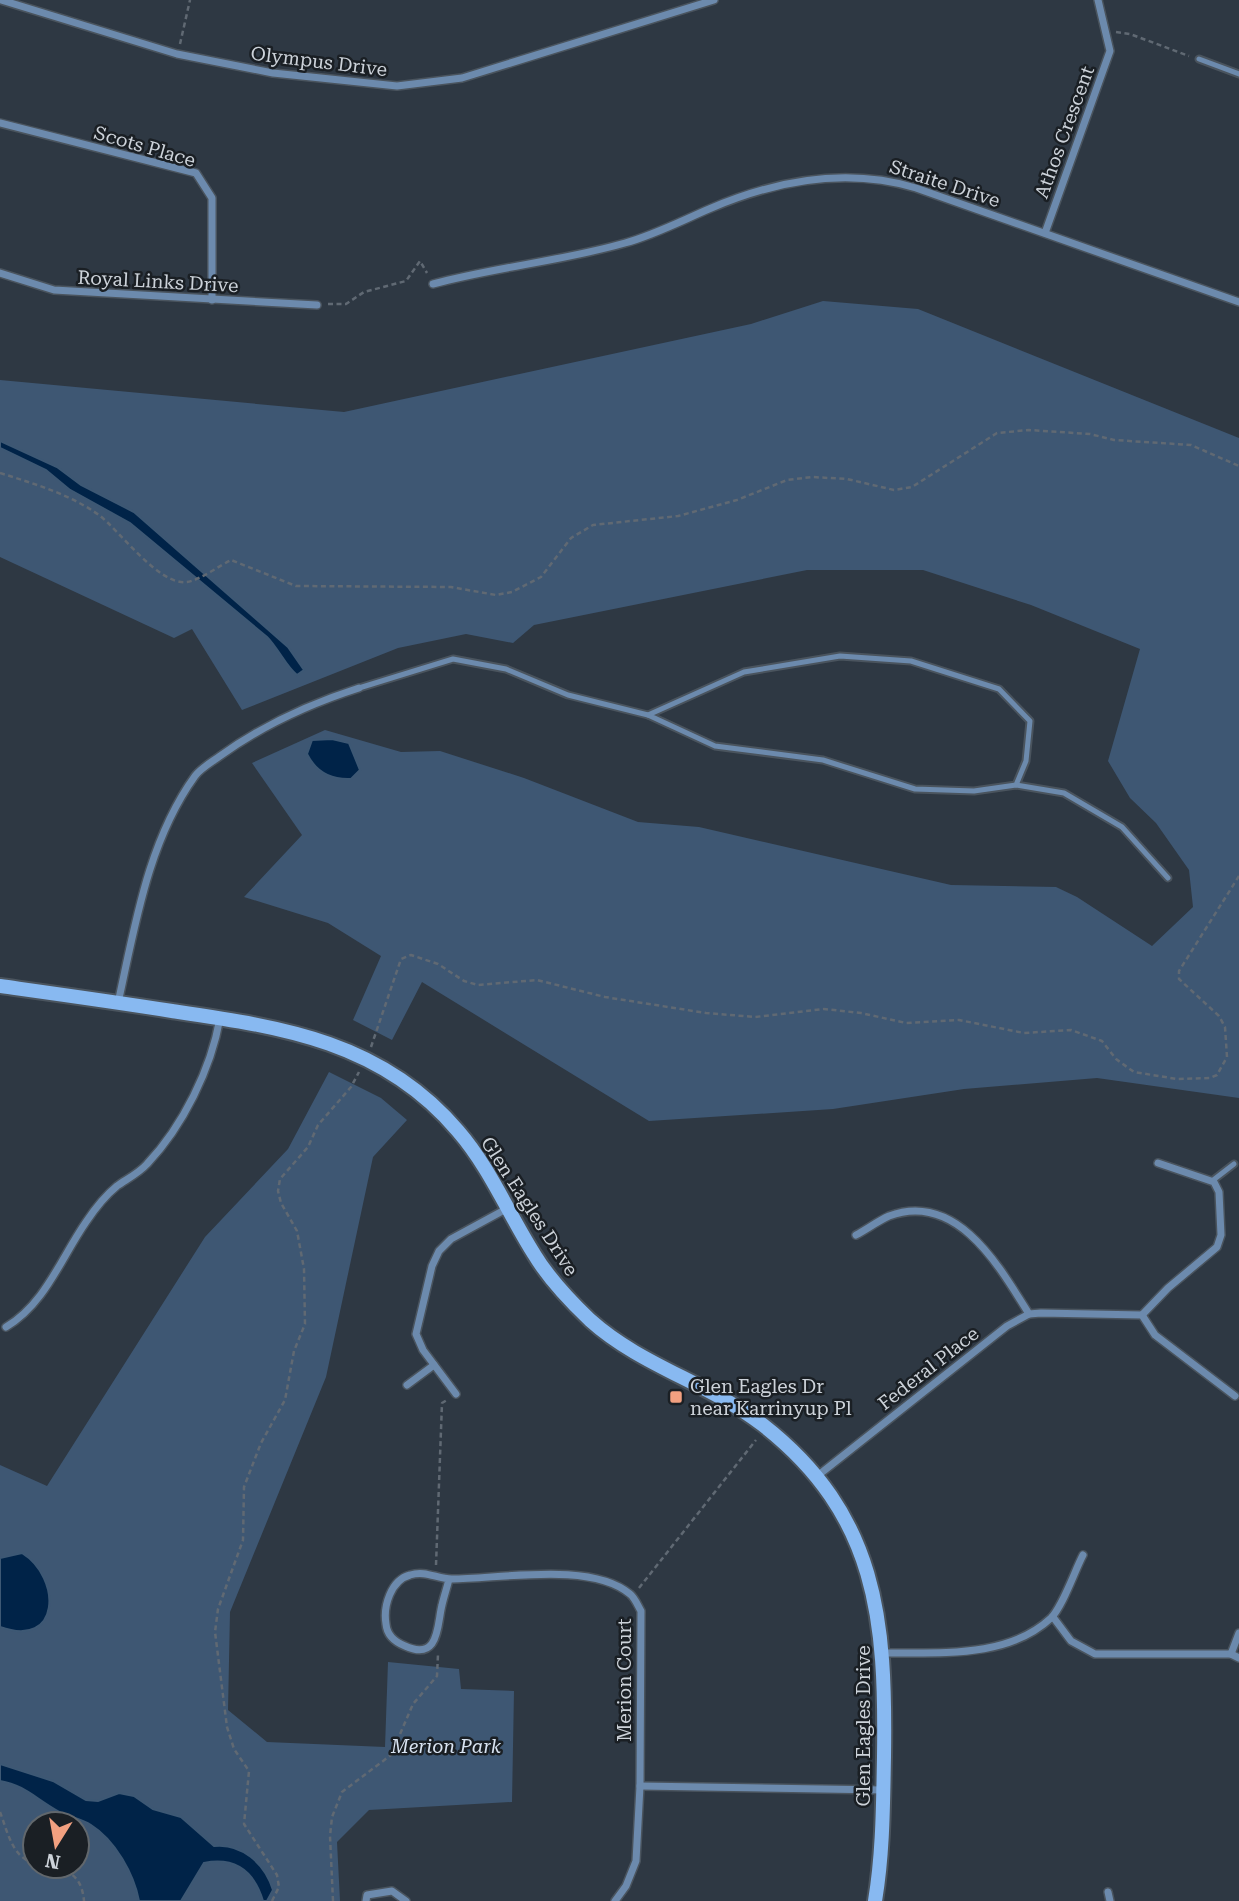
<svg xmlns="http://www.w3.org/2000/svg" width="1239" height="1901" font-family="'Roboto Serif',serif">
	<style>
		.green { fill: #3e5773; fill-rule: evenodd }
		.water { fill: #002348; stroke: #3d5874; stroke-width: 2 }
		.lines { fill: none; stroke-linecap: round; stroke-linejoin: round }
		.lane-casing { stroke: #4a545e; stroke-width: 9 }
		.street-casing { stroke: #4a545e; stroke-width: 10 }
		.secondary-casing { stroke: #4a545e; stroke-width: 18 }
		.path { stroke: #606973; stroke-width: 2.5; stroke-dasharray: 5 3.5; stroke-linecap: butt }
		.lane { stroke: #6c8aad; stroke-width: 5 }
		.street { stroke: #6c8aad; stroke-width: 7 }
		.secondary { stroke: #88b9f1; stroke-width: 14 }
		.poi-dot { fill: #f2a080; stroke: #1a1f24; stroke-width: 2.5 }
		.labels { text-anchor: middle; stroke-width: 5; stroke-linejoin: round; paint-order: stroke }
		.street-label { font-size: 19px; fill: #ccd2d9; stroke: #1a1f24 }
		.poi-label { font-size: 19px; fill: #ccd2d9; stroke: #1a1f24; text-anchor: start }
		.park-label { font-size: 19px; font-style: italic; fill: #d9e4f2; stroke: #1a1f24 }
	</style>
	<rect width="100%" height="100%" fill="#2e3843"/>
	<g class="green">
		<path d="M823,301L918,309L1239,438V1098L1097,1078L964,1089L833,1109L649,1121L422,982L392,1040L353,1020L381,956L328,923L244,897L302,835L252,763L325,730L401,752L440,751L524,778L638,822L699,827L951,885L1056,887L1077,897L1152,946L1193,907L1189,870L1156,823L1130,798L1108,761L1140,649L1031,605L923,570H807L534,625L513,643L466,634L398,648L242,710L192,629L174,638L0,557V380L344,412L751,324Z"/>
		<path d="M329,1072L381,1098L407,1120L373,1157L326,1377L230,1612L228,1710L267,1742L385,1747L388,1662L459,1669L461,1689L514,1691L512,1802L369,1810L337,1842L340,1901H0V1465L47,1486L205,1237L288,1149ZM35,1824H77V1866H35Z"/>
	</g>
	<g class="water">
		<path d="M0,441L57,467L81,485L134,512L288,647L304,670L297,675C287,668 278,648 267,637L130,523L70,490L46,470L0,448Z"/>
		<path d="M332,739L349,743L360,770L351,779C331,780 316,772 307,754L312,740Z"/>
		<path d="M22,1553C62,1578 61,1649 0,1627V1558Z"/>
		<path d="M0,1764L53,1781L86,1800L98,1801L119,1793L134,1796L153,1809L181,1817L214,1846C241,1843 265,1863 273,1890L267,1901H263C254,1871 235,1857 204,1863L181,1901H139C134,1874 115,1840 91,1825C80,1818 67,1817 56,1810C35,1798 24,1785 0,1781Z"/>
	</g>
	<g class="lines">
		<defs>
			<g id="lane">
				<path d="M1199,59L1239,74"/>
				<path d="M840,656L911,661L999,689L1030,721L1026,761L1016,785L974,791L915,789L823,760L715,746L648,715L744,672Z"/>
				<path d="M359,688L453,659L506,669L568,695L648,715"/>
				<path d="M1016,785L1064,793L1122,827L1168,878"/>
				<path d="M1212,1181L1234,1164"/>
			</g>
			<g id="street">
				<path d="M1,0L177,54L273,73L397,86L462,78L714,0"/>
				<path d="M0,123L196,173L212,198V300"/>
				<path d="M1045,233L1110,51L1098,0"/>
				<path d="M0,273L54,290L317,305"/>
				<path d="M433,284C496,267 562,261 625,243C654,235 681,221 709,209C774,181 846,167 916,188L1239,302"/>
				<path d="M118,1003C135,926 148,841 195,776C201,768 212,762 220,756C263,725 309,704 359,688"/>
				<path d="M856,1235C867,1229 878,1221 889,1216C957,1191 999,1266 1029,1314"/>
				<path d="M1142,1315L1168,1288L1217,1247L1221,1235L1219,1192L1214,1182L1158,1163"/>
				<path d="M6,1327C45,1304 61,1258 86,1222C94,1210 106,1195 117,1186C127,1179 139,1173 147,1164C183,1126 211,1069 220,1018"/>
				<path d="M407,1385L434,1365"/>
				<path d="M456,1394L423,1350L416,1334L432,1266L439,1251L451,1239L508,1208"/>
				<path d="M816,1477L1007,1326L1029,1314L1041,1313L1142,1315L1155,1335L1235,1396"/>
				<path d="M449,1579C447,1588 444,1596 442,1605C437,1624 440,1662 405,1646C395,1642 387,1636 386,1624C383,1606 391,1580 410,1575C426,1570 437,1579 452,1579C499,1579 591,1561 630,1594C635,1598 638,1606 641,1611L640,1786L636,1861L626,1886L615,1901"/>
				<path d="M1053,1617L1071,1641L1095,1654H1231"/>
				<path d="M1239,1633L1231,1654L1239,1658"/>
				<path d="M884,1653C939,1652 1007,1659 1051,1618C1063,1606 1075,1570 1083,1555"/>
				<path d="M640,1786L883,1790"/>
				<path d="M1108,1892L1110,1901"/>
				<path d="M366,1901L367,1895L392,1891L406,1901"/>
			</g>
			<path id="secondary" d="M0,986C57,994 115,1002 172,1011C281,1027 382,1041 458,1131C490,1168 508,1213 534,1254C549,1279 569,1300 590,1320C641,1366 709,1383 763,1425C878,1515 886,1621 884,1757C883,1805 883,1853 875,1901"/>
		</defs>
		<use href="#lane" class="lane-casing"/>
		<use href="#street" class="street-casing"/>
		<use href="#secondary" class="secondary-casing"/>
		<g class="path">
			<path d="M1116,32L1130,34L1189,56"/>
			<path d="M180,44L190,0"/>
			<path d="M328,304H346L364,292L406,281L420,261L427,273"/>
			<path d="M0,473C35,484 69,494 99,515C120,531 159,586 187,582C200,580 219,566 231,560L296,586L451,587L496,595L512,592L541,577L571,538L593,525L678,516L737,500L787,480L812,477L847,479L894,490L912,487L997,433L1029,430L1090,434L1114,440L1191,445L1239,466"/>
			<path d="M371,1047L401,959L411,955L438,964L464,981L478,985L537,980L605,997L706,1013L755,1017L824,1009L861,1013L906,1023L959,1020L1024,1033L1071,1030L1102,1041L1116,1059L1134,1072L1177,1079L1210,1078L1217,1075L1227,1057L1225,1027L1219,1016L1179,979V971L1239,876"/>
			<path d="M436,1565L442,1403L447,1400"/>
			<path d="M639,1588L756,1440"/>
			<path d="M0,1812C8,1833 12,1857 35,1864"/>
			<path d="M49,1866C71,1870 82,1878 84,1901"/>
			<path d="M272,1901L279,1887L277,1875L244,1824L249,1771L234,1749L227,1727L215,1632L218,1609L243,1540L244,1487L261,1443L285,1400L294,1351L305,1324L304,1269L297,1231L281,1203L278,1191L280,1179L308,1147L318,1125L351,1087L359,1072"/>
			<path d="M333,1901L330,1836L332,1817L342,1792L391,1755L413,1704L437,1676L438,1654"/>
		</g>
		<use href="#lane" class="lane"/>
		<use href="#street" class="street"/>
		<use href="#secondary" class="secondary"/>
	</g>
	<rect class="poi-dot" x="669" y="1390" width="14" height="14" rx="3.5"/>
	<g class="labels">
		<g class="street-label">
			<text transform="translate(319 61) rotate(7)" y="7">Olympus Drive</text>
			<text transform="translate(1064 132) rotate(-70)" y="7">Athos Crescent</text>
			<text transform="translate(145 146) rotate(16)" y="7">Scots Place</text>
			<text transform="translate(945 183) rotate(18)" y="7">Straite Drive</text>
			<text transform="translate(158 281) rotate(3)" y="7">Royal Links Drive</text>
			<text transform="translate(530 1206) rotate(57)" y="7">Glen Eagles Drive</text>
			<text transform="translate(928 1368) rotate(-38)" y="7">Federal Place</text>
			<text transform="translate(624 1680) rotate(-90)" y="7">Merion Court</text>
			<text transform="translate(863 1726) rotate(-90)" y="7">Glen Eagles Drive</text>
		</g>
		<g class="poi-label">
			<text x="690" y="1393">Glen Eagles Dr<tspan x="690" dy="22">near Karrinyup Pl</tspan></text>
		</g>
		<g class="park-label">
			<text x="446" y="1753">Merion Park</text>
		</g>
	</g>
	<g transform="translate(56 1845) rotate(191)"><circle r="33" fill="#1a1f24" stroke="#61676c" stroke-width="2"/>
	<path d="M0-5L12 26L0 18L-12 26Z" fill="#f2a080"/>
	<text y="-10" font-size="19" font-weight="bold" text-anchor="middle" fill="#ccd2d9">N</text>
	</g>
</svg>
